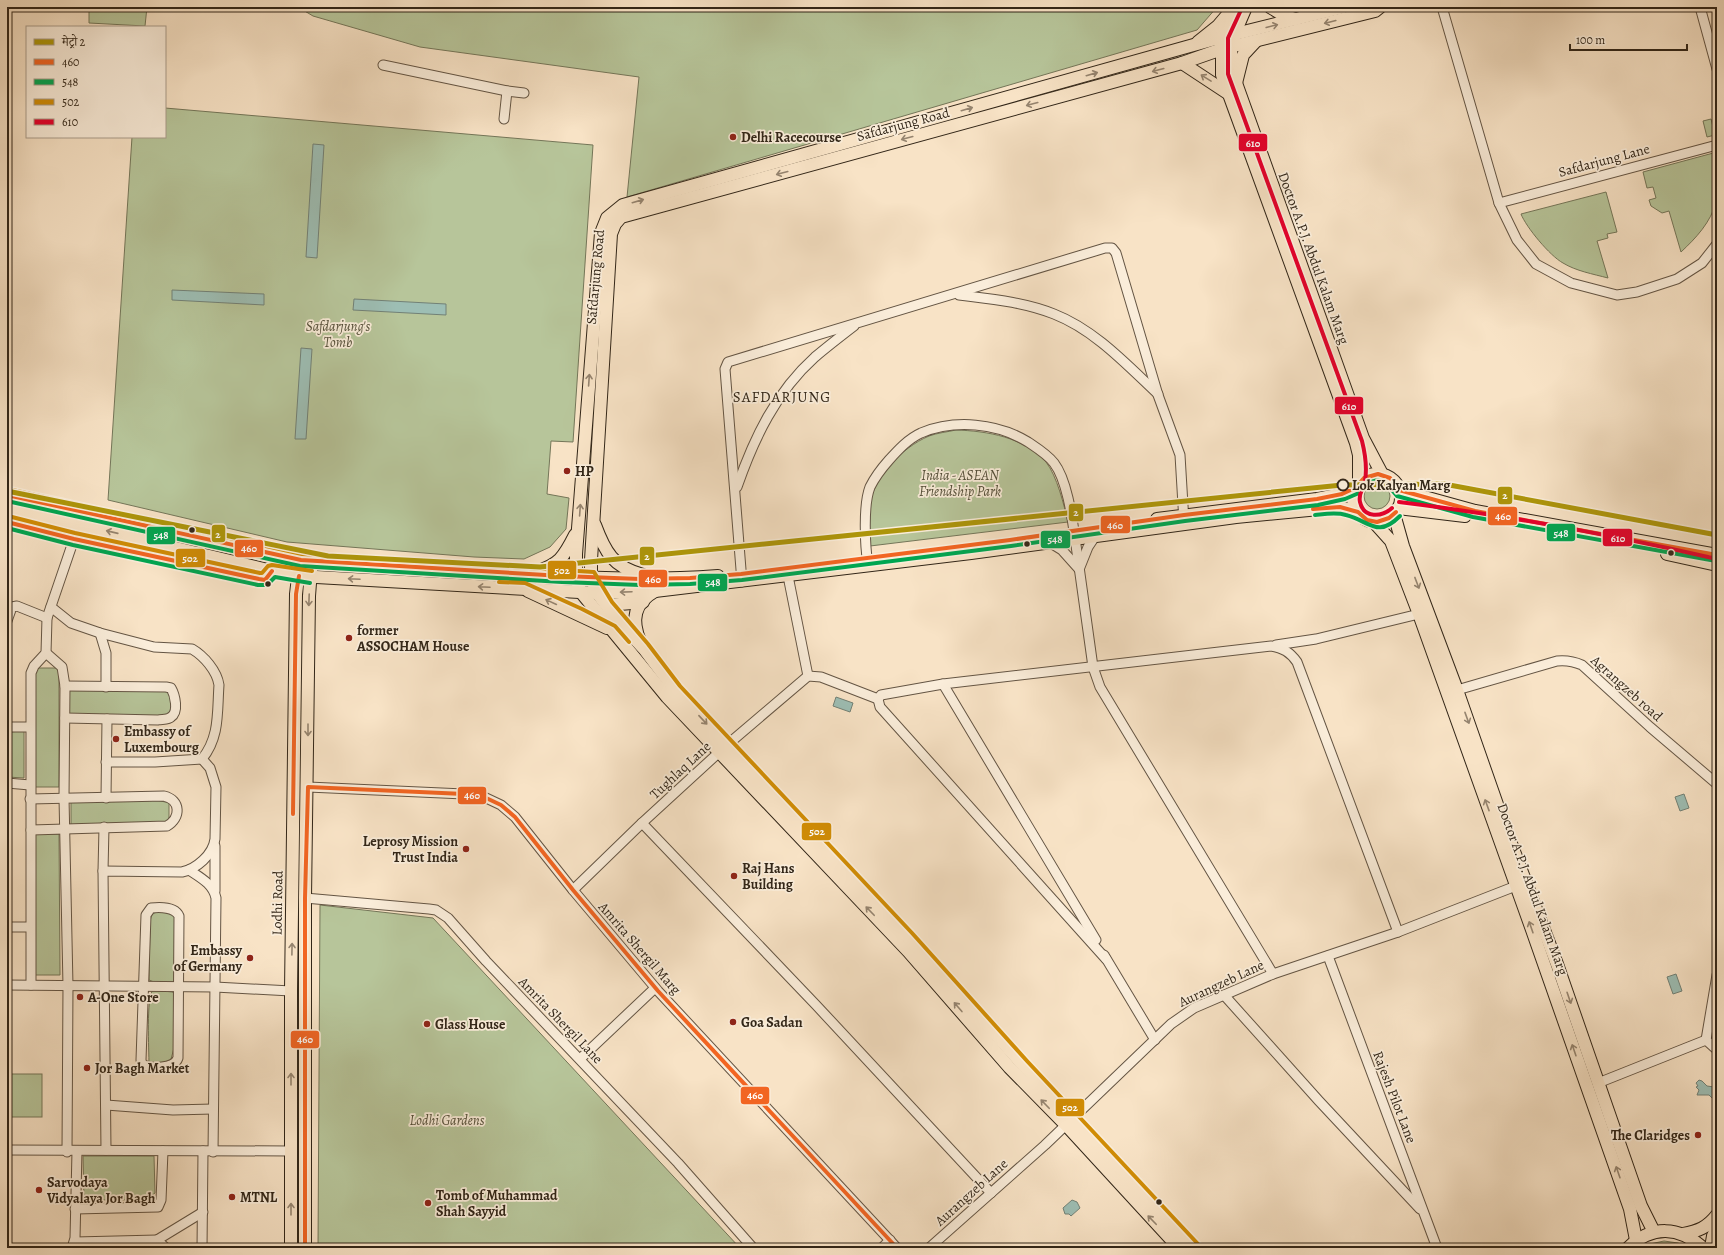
<svg xmlns="http://www.w3.org/2000/svg" width="1724" height="1255" font-family="Alegreya,'Noto Serif Devanagari',serif">
	<style>
		.green { fill: #b7c59a; stroke: #747659 }
		.water { fill: #9dbeb4; stroke: #728176 }
		.lines { fill: none; stroke-linecap: round; stroke-linejoin: round }
		.minor-casing { stroke: #645544; stroke-width: 11 }
		.major-casing { stroke: #322618; stroke-width: 14 }
		.minor { stroke: #faedda; stroke-width: 9 }
		.major { stroke: #f8e3c6; stroke-width: 12 }
		.bus-1-casing { stroke: #faedda; stroke-width: 7 }
		.bus-2-casing { stroke: #faedda; stroke-width: 7 }
		.bus-3-casing { stroke: #faedda; stroke-width: 7 }
		.bus-4-casing { stroke: #faedda; stroke-width: 7 }
		.bus-1 { stroke: #f26522; stroke-width: 4 }
		.bus-2 { stroke: #00a651; stroke-width: 4 }
		.bus-3 { stroke: #d08c05; stroke-width: 4 }
		.bus-4 { stroke: #e4002b; stroke-width: 4 }
		.metro-1-casing { stroke: #faedda; stroke-width: 8 }
		.metro-1 { stroke: #ad950a; stroke-width: 5 }
		.oneway { stroke: #95846f }
		.poi-dot { fill: #8f2418; stroke: #faedda; stroke-width: 1.5 }
		.stop-dot { fill: #faedda; stroke: #322618; stroke-width: 2 }
		.bus-dot { fill: #322618; stroke: #faedda; stroke-width: 1.5 }
		.labels { text-anchor: middle; stroke-width: 3.5; stroke-linejoin: round; paint-order: stroke }
		.street-label { font-size: 14px; fill: #322618; stroke: #faedda }
		.poi-label { font-size: 14px; font-weight: bold; fill: #322618; stroke: #faedda; text-anchor: start }
		.park-label { font-size: 14px; font-style: italic; fill: #534e38; stroke: #faedda }
		.stop-label { font-size: 14px; font-weight: bold; fill: #322618; stroke: #faedda; text-anchor: start }
		.neighbourhood-label { font-size: 15px; letter-spacing: 1px; fill: #322618; stroke: #faedda }
		.line-badge { stroke: #faedda; stroke-width: 1.5 }
		.badge-label { font-size: 11px; text-anchor: middle; font-weight: bold; fill: #fff }
	</style>
	<rect width="100%" height="100%" fill="#f8e3c6"/>
	<filter id="stains"><feTurbulence type="fractalNoise" baseFrequency=".005" numOctaves="4"/><feColorMatrix values="0 0 0 0 .2 0 0 0 0 .09 0 0 0 0 .02 0 0 0 .5 -.17"/></filter>
	<radialGradient id="worn" r=".72"><stop offset=".6" stop-color="#630" stop-opacity="0"/><stop offset="1" stop-color="#630" stop-opacity=".3"/></radialGradient>
	<g class="green">
		<path d="M89,7H147L145,26L89,23Z"/>
		<path d="M298,7H1217L1197,30L627,197L639,77L420,47L313,16Z"/>
		<path d="M165,108L593,145L573,442L551,441L547,494L569,498L566,529L550,547L524,559L474,557L287,542L108,500L132,137H165Z"/>
		<path d="M1711,119L1715,135L1707,137L1703,121Z"/>
		<path d="M1717,152C1717,166 1720,188 1716,202C1711,222 1696,238 1681,252L1669,211L1662,213L1651,206L1649,200L1656,198L1653,187L1647,188L1643,172Z"/>
		<path d="M1606,192L1617,232L1607,234L1608,238L1597,241L1608,278C1593,274 1576,271 1563,263C1550,256 1526,227 1521,214Z"/>
		<path d="M956,430C987,431 1024,437 1046,462C1057,476 1064,505 1068,522L870,546C870,534 868,521 869,509C872,478 901,448 929,436C937,433 947,432 956,430Z"/>
		<circle cx="1377" cy="496" r="13"/>
		<path d="M33,668H59V787H34Z"/>
		<path d="M69,689L168,690C171,700 173,706 169,716H68Z"/>
		<path d="M24,731V778L7,777V732Z"/>
		<path d="M157,800L169,803V822L71,825V802Z"/>
		<path d="M33,834H59L60,975H34Z"/>
		<path d="M320,905L433,918L740,1248H318Z"/>
		<path d="M157,912H163L176,915L175,983L154,982L149,980L150,921L152,914Z"/>
		<path d="M153,990L173,992L175,998V1044L170,1063L149,1064C149,1051 146,997 153,990Z"/>
		<rect x="7" y="1074" width="35" height="43"/>
		<path d="M83,1156H154L155,1193L146,1200H84Z"/>
		<path d="M1664,1241L1678,1243L1689,1248H1643L1650,1244Z"/>
	</g>
	<g class="water">
		<path d="M313,144L324,145L317,258L306,257Z"/>
		<path d="M172,290L264,294V305L172,300Z"/>
		<path d="M354,299L446,304V315L353,310Z"/>
		<path d="M301,348L312,349L306,439H295Z"/>
		<path d="M836,697L853,703L850,712L833,706Z"/>
		<path d="M1684,794L1689,808L1680,811L1675,797Z"/>
		<path d="M1676,974L1682,991L1673,994L1667,977Z"/>
		<path d="M1699,1080L1702,1081L1707,1086L1714,1087L1717,1093L1716,1098L1713,1099L1709,1095H1697L1699,1090L1696,1087L1698,1086L1696,1083Z"/>
		<path d="M1072,1200L1077,1202L1080,1208L1071,1216L1069,1214H1065L1063,1208Z"/>
	</g>
	<g class="lines">
		<defs>
			<g id="minor">
				<path d="M1442,7L1499,203L1517,240L1536,264L1571,283L1617,295L1637,292L1677,279L1702,263L1717,244"/>
				<path d="M1700,7L1717,69"/>
				<path d="M383,65L507,91L504,119"/>
				<path d="M507,91L524,93"/>
				<path d="M1499,203L1717,145"/>
				<path d="M959,295C991,299 1024,302 1054,314C1095,330 1127,365 1158,394"/>
				<path d="M737,487C754,438 776,392 815,357C828,346 841,336 854,326"/>
				<path d="M1049,542L1062,550L1079,569"/>
				<path d="M868,565C865,546 863,505 870,487C875,477 881,469 889,460C898,450 908,439 921,433C955,419 997,423 1028,442C1037,448 1048,455 1054,463C1067,480 1072,517 1075,538C1081,581 1087,624 1093,667L1100,687L1273,974"/>
				<path d="M1080,567L1088,547L1096,535"/>
				<path d="M788,576L808,676"/>
				<path d="M742,582L725,369L728,362L1105,248H1112L1116,253L1158,395L1180,455L1184,522"/>
				<path d="M51,607L71,623L100,633L154,647L192,649C204,656 217,671 219,685C217,712 220,737 202,759L155,762H106"/>
				<path d="M7,621L12,607L17,606L47,618"/>
				<path d="M100,633L106,653V687"/>
				<path d="M1276,645L1316,639L1419,614"/>
				<path d="M46,653L62,667L65,686L64,798L68,986L67,1152"/>
				<path d="M943,684L1096,940"/>
				<path d="M1457,690L1557,661C1567,660 1573,661 1582,665L1650,727L1717,784"/>
				<path d="M65,718L158,720C162,719 168,720 171,717C179,712 175,695 171,688L166,687L65,686"/>
				<path d="M7,727H30"/>
				<path d="M7,783L30,785"/>
				<path d="M308,787L464,794L484,797L501,805L515,817L573,890L658,991L897,1248"/>
				<path d="M106,798L107,719"/>
				<path d="M30,799L164,796C181,800 181,818 167,826L31,830"/>
				<path d="M642,823L816,1005L991,1193"/>
				<path d="M215,846V891"/>
				<path d="M189,870C201,878 213,884 216,898L213,1152"/>
				<path d="M103,871L104,827"/>
				<path d="M573,890L642,823L727,745L808,676L821,677L878,699"/>
				<path d="M305,898L429,909L436,910L448,918L486,961L678,1163L753,1248"/>
				<path d="M151,908C160,907 175,907 179,916L178,1058C174,1069 151,1069 142,1064L141,1060L146,915Z"/>
				<path d="M7,927H30"/>
				<path d="M1104,955L1155,1040"/>
				<path d="M1328,956L1437,1248"/>
				<path d="M1106,959L880,707L878,699L881,695L943,684L1271,646C1283,648 1290,652 1297,662L1398,932"/>
				<path d="M1717,975L1706,1040L1717,1050"/>
				<path d="M7,985L215,987L291,991"/>
				<path d="M31,985V673L34,666L46,653L47,618L74,539"/>
				<path d="M1224,995L1319,1101L1420,1209"/>
				<path d="M580,1059L655,988"/>
				<path d="M1598,1083L1706,1040"/>
				<path d="M106,1105L173,1110L213,1109"/>
				<path d="M7,1150L290,1151"/>
				<path d="M106,1150L103,871L182,872C196,869 213,855 215,839L216,787L210,768L202,759"/>
				<path d="M75,1209L158,1207L161,1200L163,1151"/>
				<path d="M157,1240L203,1212"/>
				<path d="M75,1242L157,1240L166,1248"/>
				<path d="M72,1248L75,1238L77,1151"/>
				<path d="M202,1248L203,1151"/>
				<path d="M882,1248L890,1240"/>
				<path d="M929,1248L1045,1145L1171,1024L1194,1008L1273,974L1398,932L1521,884"/>
			</g>
			<g id="major">
				<path d="M1236,7L1222,37V75L1356,443L1359,455V482"/>
				<path d="M1246,7L1234,35L1231,48V69L1363,438L1382,474"/>
				<path d="M1270,7L1285,16L1296,19"/>
				<path d="M1198,42L1218,26L1229,13"/>
				<path d="M1182,63L1229,94"/>
				<path d="M1236,83L1243,55L1256,41"/>
				<circle cx="1377" cy="498" r="24"/>
				<path d="M1399,490L1475,511L1717,555"/>
				<path d="M7,495L292,558L312,561C447,565 583,586 718,576"/>
				<path d="M7,508L272,571L299,576L597,593L655,591L971,553L1236,517L1340,507L1358,512"/>
				<path d="M1398,508L1465,516"/>
				<path d="M1394,514L1403,546L1457,690L1507,833L1557,964L1641,1206L1654,1232"/>
				<path d="M1157,519L1317,499L1342,494L1355,488"/>
				<path d="M1373,521L1391,541L1419,614L1531,927L1630,1209L1636,1240"/>
				<path d="M595,525C605,552 613,567 643,575"/>
				<path d="M126,550L129,536"/>
				<path d="M1667,554L1717,565"/>
				<path d="M535,572C559,565 564,557 575,535"/>
				<path d="M528,591L607,628"/>
				<path d="M608,605L643,602"/>
				<path d="M640,641C631,620 634,603 655,591"/>
				<path d="M1683,1234C1698,1231 1707,1228 1717,1215"/>
				<path d="M291,1248V991L296,594L299,569"/>
				<path d="M305,1248V898L309,596L311,570"/>
				<path d="M1179,1248L1066,1125L1009,1067L908,951L667,697L580,591L576,576V554L601,233L607,218L623,205L1215,39L1344,7"/>
				<path d="M1194,1248L1074,1118L1023,1065L908,937L675,690L644,649L615,617L597,593L591,577V560L611,234L615,224L621,217L1182,63L1222,49L1375,11L1380,7"/>
				<path d="M1628,1248C1652,1225 1679,1226 1703,1248"/>
				<path d="M1711,1248L1713,1236L1717,1228"/>
			</g>
		</defs>
		<use href="#minor" class="minor-casing"/>
		<use href="#major" class="major-casing"/>
		<use href="#minor" class="minor"/>
		<use href="#major" class="major"/>
		<defs>
			<g id="bus-1">
				<path d="M7,495L301,560L562,576L640,579L690,578L741,574L1010,540L1184,515L1317,499L1342,494L1355,488L1364,478L1378,474L1390,478L1399,490L1475,511L1717,555"/>
				<path d="M1313,509L1340,507L1358,512L1367,520L1377,522L1389,518L1396,512"/>
				<path d="M7,522L74,539L259,579L265,580L272,571"/>
				<path d="M293,814L296,594L299,576"/>
				<path d="M305,1248V898L308,787L464,794L484,797L501,805L515,817L573,890L658,991L897,1248"/>
			</g>
			<g id="bus-2">
				<path d="M7,501L300,566L562,582L640,585L690,584L742,580L1011,546L1185,521L1318,505L1345,499L1359,493L1367,483L1378,480L1386,483L1397,496L1473,517L1716,561"/>
				<path d="M1315,515C1325,514 1336,512 1346,515C1370,521 1377,539 1400,516"/>
				<path d="M7,528L73,545L258,585H267L275,577L310,583"/>
			</g>
			<g id="bus-3">
				<path d="M8,489L302,554L594,572L612,602L648,644L680,686L912,933L1027,1061L1198,1244"/>
				<path d="M8,516L75,533L260,573H262L268,566L272,565L312,571"/>
				<path d="M499,582L525,583L582,609L615,626L629,642"/>
			</g>
			<g id="bus-4">
				<path d="M1241,10L1228,38V74L1362,441C1365,453 1367,469 1365,481C1363,489 1358,494 1360,502C1364,519 1382,517 1392,508"/>
				<path d="M1399,502C1506,515 1612,535 1717,559"/>
			</g>
		</defs>
		<use href="#bus-1" class="bus-1-casing"/>
		<use href="#bus-2" class="bus-2-casing"/>
		<use href="#bus-3" class="bus-3-casing"/>
		<use href="#bus-4" class="bus-4-casing"/>
		<use href="#bus-1" class="bus-1"/>
		<use href="#bus-2" class="bus-2"/>
		<use href="#bus-3" class="bus-3"/>
		<use href="#bus-4" class="bus-4"/>
		<defs>
			<path id="metro-1" d="M7,491L328,556L540,567L1342,485L1444,484L1717,535"/>
		</defs>
		<use href="#metro-1" class="metro-1-casing"/>
		<use href="#metro-1" class="metro-1"/>
	</g>
	<defs><path id="oneway-shaft" d="M-6 0H5M1.5-3L5.5 0L1.5 3" fill="none" stroke-width="1.6" stroke-linecap="round" stroke-linejoin="round"/></defs>
	<g class="oneway">
		<use href="#oneway-shaft" transform="translate(1330 22) rotate(166)"/>
		<use href="#oneway-shaft" transform="translate(1272 26) rotate(-14)"/>
		<use href="#oneway-shaft" transform="translate(1158 70) rotate(165)"/>
		<use href="#oneway-shaft" transform="translate(1092 74) rotate(-16)"/>
		<use href="#oneway-shaft" transform="translate(1206 78) rotate(-148)"/>
		<use href="#oneway-shaft" transform="translate(1032 104) rotate(165)"/>
		<use href="#oneway-shaft" transform="translate(967 109) rotate(-16)"/>
		<use href="#oneway-shaft" transform="translate(907 138) rotate(165)"/>
		<use href="#oneway-shaft" transform="translate(782 173) rotate(165)"/>
		<use href="#oneway-shaft" transform="translate(638 201) rotate(-16)"/>
		<use href="#oneway-shaft" transform="translate(589 380) rotate(-86)"/>
		<use href="#oneway-shaft" transform="translate(580 510) rotate(-86)"/>
		<use href="#oneway-shaft" transform="translate(112 532) rotate(-167)"/>
		<use href="#oneway-shaft" transform="translate(354 579) rotate(-177)"/>
		<use href="#oneway-shaft" transform="translate(1417 583) rotate(69)"/>
		<use href="#oneway-shaft" transform="translate(484 587) rotate(-177)"/>
		<use href="#oneway-shaft" transform="translate(626 592) rotate(178)"/>
		<use href="#oneway-shaft" transform="translate(309 600) rotate(92)"/>
		<use href="#oneway-shaft" transform="translate(551 602) rotate(-155)"/>
		<use href="#oneway-shaft" transform="translate(1467 718) rotate(70)"/>
		<use href="#oneway-shaft" transform="translate(703 720) rotate(47)"/>
		<use href="#oneway-shaft" transform="translate(308 730) rotate(90)"/>
		<use href="#oneway-shaft" transform="translate(1487 805) rotate(-110)"/>
		<use href="#oneway-shaft" transform="translate(870 911) rotate(-134)"/>
		<use href="#oneway-shaft" transform="translate(1531 927) rotate(-109)"/>
		<use href="#oneway-shaft" transform="translate(292 949) rotate(-89)"/>
		<use href="#oneway-shaft" transform="translate(1569 998) rotate(71)"/>
		<use href="#oneway-shaft" transform="translate(958 1007) rotate(-131)"/>
		<use href="#oneway-shaft" transform="translate(1574 1050) rotate(-109)"/>
		<use href="#oneway-shaft" transform="translate(291 1079) rotate(-90)"/>
		<use href="#oneway-shaft" transform="translate(1045 1104) rotate(-134)"/>
		<use href="#oneway-shaft" transform="translate(1618 1172) rotate(-109)"/>
		<use href="#oneway-shaft" transform="translate(291 1209) rotate(-90)"/>
		<use href="#oneway-shaft" transform="translate(1152 1220) rotate(-134)"/>
	</g>
	<g class="poi-dot">
		<circle cx="733" cy="137" r="4"/>
		<circle cx="567" cy="471" r="4"/>
		<circle cx="349" cy="638" r="4"/>
		<circle cx="116" cy="739" r="4"/>
		<circle cx="466" cy="849" r="4"/>
		<circle cx="734" cy="876" r="4"/>
		<circle cx="250" cy="958" r="4"/>
		<circle cx="80" cy="997" r="4"/>
		<circle cx="733" cy="1022" r="4"/>
		<circle cx="427" cy="1024" r="4"/>
		<circle cx="87" cy="1068" r="4"/>
		<circle cx="1698" cy="1135" r="4"/>
		<circle cx="39" cy="1190" r="4"/>
		<circle cx="232" cy="1197" r="4"/>
		<circle cx="428" cy="1203" r="4"/>
	</g>
	<circle class="stop-dot" cx="1343" cy="485" r="5.5"/>
	<g class="bus-dot">
		<circle cx="192" cy="530" r="3.5"/>
		<circle cx="1027" cy="544" r="3.5"/>
		<circle cx="1671" cy="553" r="3.5"/>
		<circle cx="268" cy="584" r="3.5"/>
		<circle cx="1159" cy="1202" r="3.5"/>
	</g>
	<g class="labels">
		<g class="street-label">
			<text transform="translate(903 124) rotate(-15)" y="5">Safdarjung Road</text>
			<text transform="translate(1604 160) rotate(-15)" y="5">Safdarjung Lane</text>
			<text transform="translate(1314 258) rotate(70)" y="5">Doctor A.P.J. Abdul Kalam Marg</text>
			<text transform="translate(595 277) rotate(-85)" y="5">Safdarjung Road</text>
			<text transform="translate(1627 688) rotate(42)" y="5">Agrangzeb road</text>
			<text transform="translate(680 770) rotate(-43)" y="5">Tughlaq Lane</text>
			<text transform="translate(1533 889) rotate(70)" y="5">Doctor A.P.J. Abdul Kalam Marg</text>
			<text transform="translate(277 903) rotate(-89)" y="5">Lodhi Road</text>
			<text transform="translate(640 948) rotate(49)" y="5">Amrita Shergil Marg</text>
			<text transform="translate(1221 983) rotate(-25)" y="5">Aurangzeb Lane</text>
			<text transform="translate(561 1020) rotate(46)" y="5">Amrita Shergil Lane</text>
			<text transform="translate(1395 1097) rotate(69)" y="5">Rajesh Pilot Lane</text>
			<text transform="translate(971 1192) rotate(-42)" y="5">Aurangzeb Lane</text>
		</g>
		<g class="poi-label">
			<text x="741" y="142">Delhi Racecourse</text>
			<text x="575" y="476">HP</text>
			<text x="357" y="635">former<tspan x="357" dy="16">ASSOCHAM House</tspan></text>
			<text x="124" y="736">Embassy of<tspan x="124" dy="16">Luxembourg</tspan></text>
			<text x="458" y="846" text-anchor="end">Leprosy Mission<tspan x="458" dy="16">Trust India</tspan></text>
			<text x="742" y="873">Raj Hans<tspan x="742" dy="16">Building</tspan></text>
			<text x="242" y="955" text-anchor="end">Embassy<tspan x="242" dy="16">of Germany</tspan></text>
			<text x="88" y="1002">A-One Store</text>
			<text x="741" y="1027">Goa Sadan</text>
			<text x="435" y="1029">Glass House</text>
			<text x="95" y="1073">Jor Bagh Market</text>
			<text x="1690" y="1140" text-anchor="end">The Claridges</text>
			<text x="47" y="1187">Sarvodaya<tspan x="47" dy="16">Vidyalaya Jor Bagh</tspan></text>
			<text x="436" y="1200">Tomb of Muhammad<tspan x="436" dy="16">Shah Sayyid</tspan></text>
			<text x="240" y="1202">MTNL</text>
		</g>
		<g class="park-label">
			<text x="338" y="331">Safdarjung's<tspan x="338" dy="16">Tomb</tspan></text>
			<text x="960" y="480">India - ASEAN<tspan x="960" dy="16">Friendship Park</tspan></text>
			<text x="447" y="1125">Lodhi Gardens</text>
		</g>
		<g class="stop-label">
			<text x="1352" y="490">Lok Kalyan Marg</text>
		</g>
		<g class="neighbourhood-label">
			<text x="782" y="402">SAFDARJUNG</text>
		</g>
	</g>
	<g class="line-badge">
		<rect x="1238" y="133" width="30" height="19" rx="4" fill="#e4002b"/>
		<rect x="1334" y="396" width="30" height="19" rx="4" fill="#e4002b"/>
		<rect x="1497" y="486" width="16" height="19" rx="4" fill="#ad950a"/>
		<rect x="1068" y="503" width="16" height="19" rx="4" fill="#ad950a"/>
		<rect x="1487" y="506" width="31" height="20" rx="4" fill="#f26522"/>
		<rect x="1100" y="515" width="31" height="19" rx="4" fill="#f26522"/>
		<rect x="1546" y="523" width="30" height="19" rx="4" fill="#00a651"/>
		<rect x="211" y="524" width="15" height="19" rx="4" fill="#ad950a"/>
		<rect x="146" y="526" width="30" height="19" rx="4" fill="#00a651"/>
		<rect x="1602" y="528" width="31" height="19" rx="4" fill="#e4002b"/>
		<rect x="1040" y="530" width="31" height="19" rx="4" fill="#00a651"/>
		<rect x="234" y="539" width="30" height="19" rx="4" fill="#f26522"/>
		<rect x="639" y="546" width="16" height="20" rx="4" fill="#ad950a"/>
		<rect x="175" y="548" width="31" height="20" rx="4" fill="#d08c05"/>
		<rect x="547" y="560" width="30" height="20" rx="4" fill="#d08c05"/>
		<rect x="638" y="569" width="30" height="19" rx="4" fill="#f26522"/>
		<rect x="697" y="573" width="31" height="19" rx="4" fill="#00a651"/>
		<rect x="457" y="786" width="30" height="19" rx="4" fill="#f26522"/>
		<rect x="801" y="822" width="31" height="19" rx="4" fill="#d08c05"/>
		<rect x="290" y="1030" width="30" height="19" rx="4" fill="#f26522"/>
		<rect x="740" y="1086" width="30" height="19" rx="4" fill="#f26522"/>
		<rect x="1055" y="1098" width="30" height="19" rx="4" fill="#d08c05"/>
	</g>
	<g class="badge-label">
		<text x="1253" y="147">610</text>
		<text x="1349" y="410">610</text>
		<text x="1505" y="499">2</text>
		<text x="1076" y="516">2</text>
		<text x="1503" y="520">460</text>
		<text x="1115" y="529">460</text>
		<text x="1561" y="537">548</text>
		<text x="218" y="538">2</text>
		<text x="161" y="539">548</text>
		<text x="1618" y="542">610</text>
		<text x="1055" y="543">548</text>
		<text x="249" y="552">460</text>
		<text x="647" y="560">2</text>
		<text x="190" y="562">502</text>
		<text x="562" y="574">502</text>
		<text x="653" y="583">460</text>
		<text x="713" y="586">548</text>
		<text x="472" y="799">460</text>
		<text x="817" y="835">502</text>
		<text x="305" y="1043">460</text>
		<text x="755" y="1099">460</text>
		<text x="1070" y="1111">502</text>
	</g>
	<rect width="1724" height="1255" fill="none" stroke="#f8e3c6" stroke-width="24"/>
	<rect x="8" y="8" width="1708" height="1239" fill="none" stroke="#322618" stroke-width="2"/>
	<rect x="12" y="12" width="1700" height="1231" fill="none" stroke="#322618"/>
	<rect x="26" y="26" width="140" height="112" fill="#faedda" stroke="#aa9d8c"/>
	<rect x="34" y="39" width="20" height="6" fill="#ad950a" stroke="#aa9d8c"/>
	<text x="62" y="46" font-size="12" fill="#322618">मेट्रो 2</text>
	<rect x="34" y="59" width="20" height="6" fill="#f26522" stroke="#aa9d8c"/>
	<text x="62" y="66" font-size="12" fill="#322618">460</text>
	<rect x="34" y="79" width="20" height="6" fill="#00a651" stroke="#aa9d8c"/>
	<text x="62" y="86" font-size="12" fill="#322618">548</text>
	<rect x="34" y="99" width="20" height="6" fill="#d08c05" stroke="#aa9d8c"/>
	<text x="62" y="106" font-size="12" fill="#322618">502</text>
	<rect x="34" y="119" width="20" height="6" fill="#e4002b" stroke="#aa9d8c"/>
	<text x="62" y="126" font-size="12" fill="#322618">610</text>
	<path d="M1570 44v6h117v-6" fill="none" stroke="#322618" stroke-width="2"/>
	<text x="1576" y="44" font-size="12" fill="#322618" stroke="#faedda" stroke-width="3" paint-order="stroke">100 m</text>
	<rect width="100%" height="100%" filter="url(#stains)"/>
	<rect width="100%" height="100%" fill="url(#worn)"/>
</svg>
